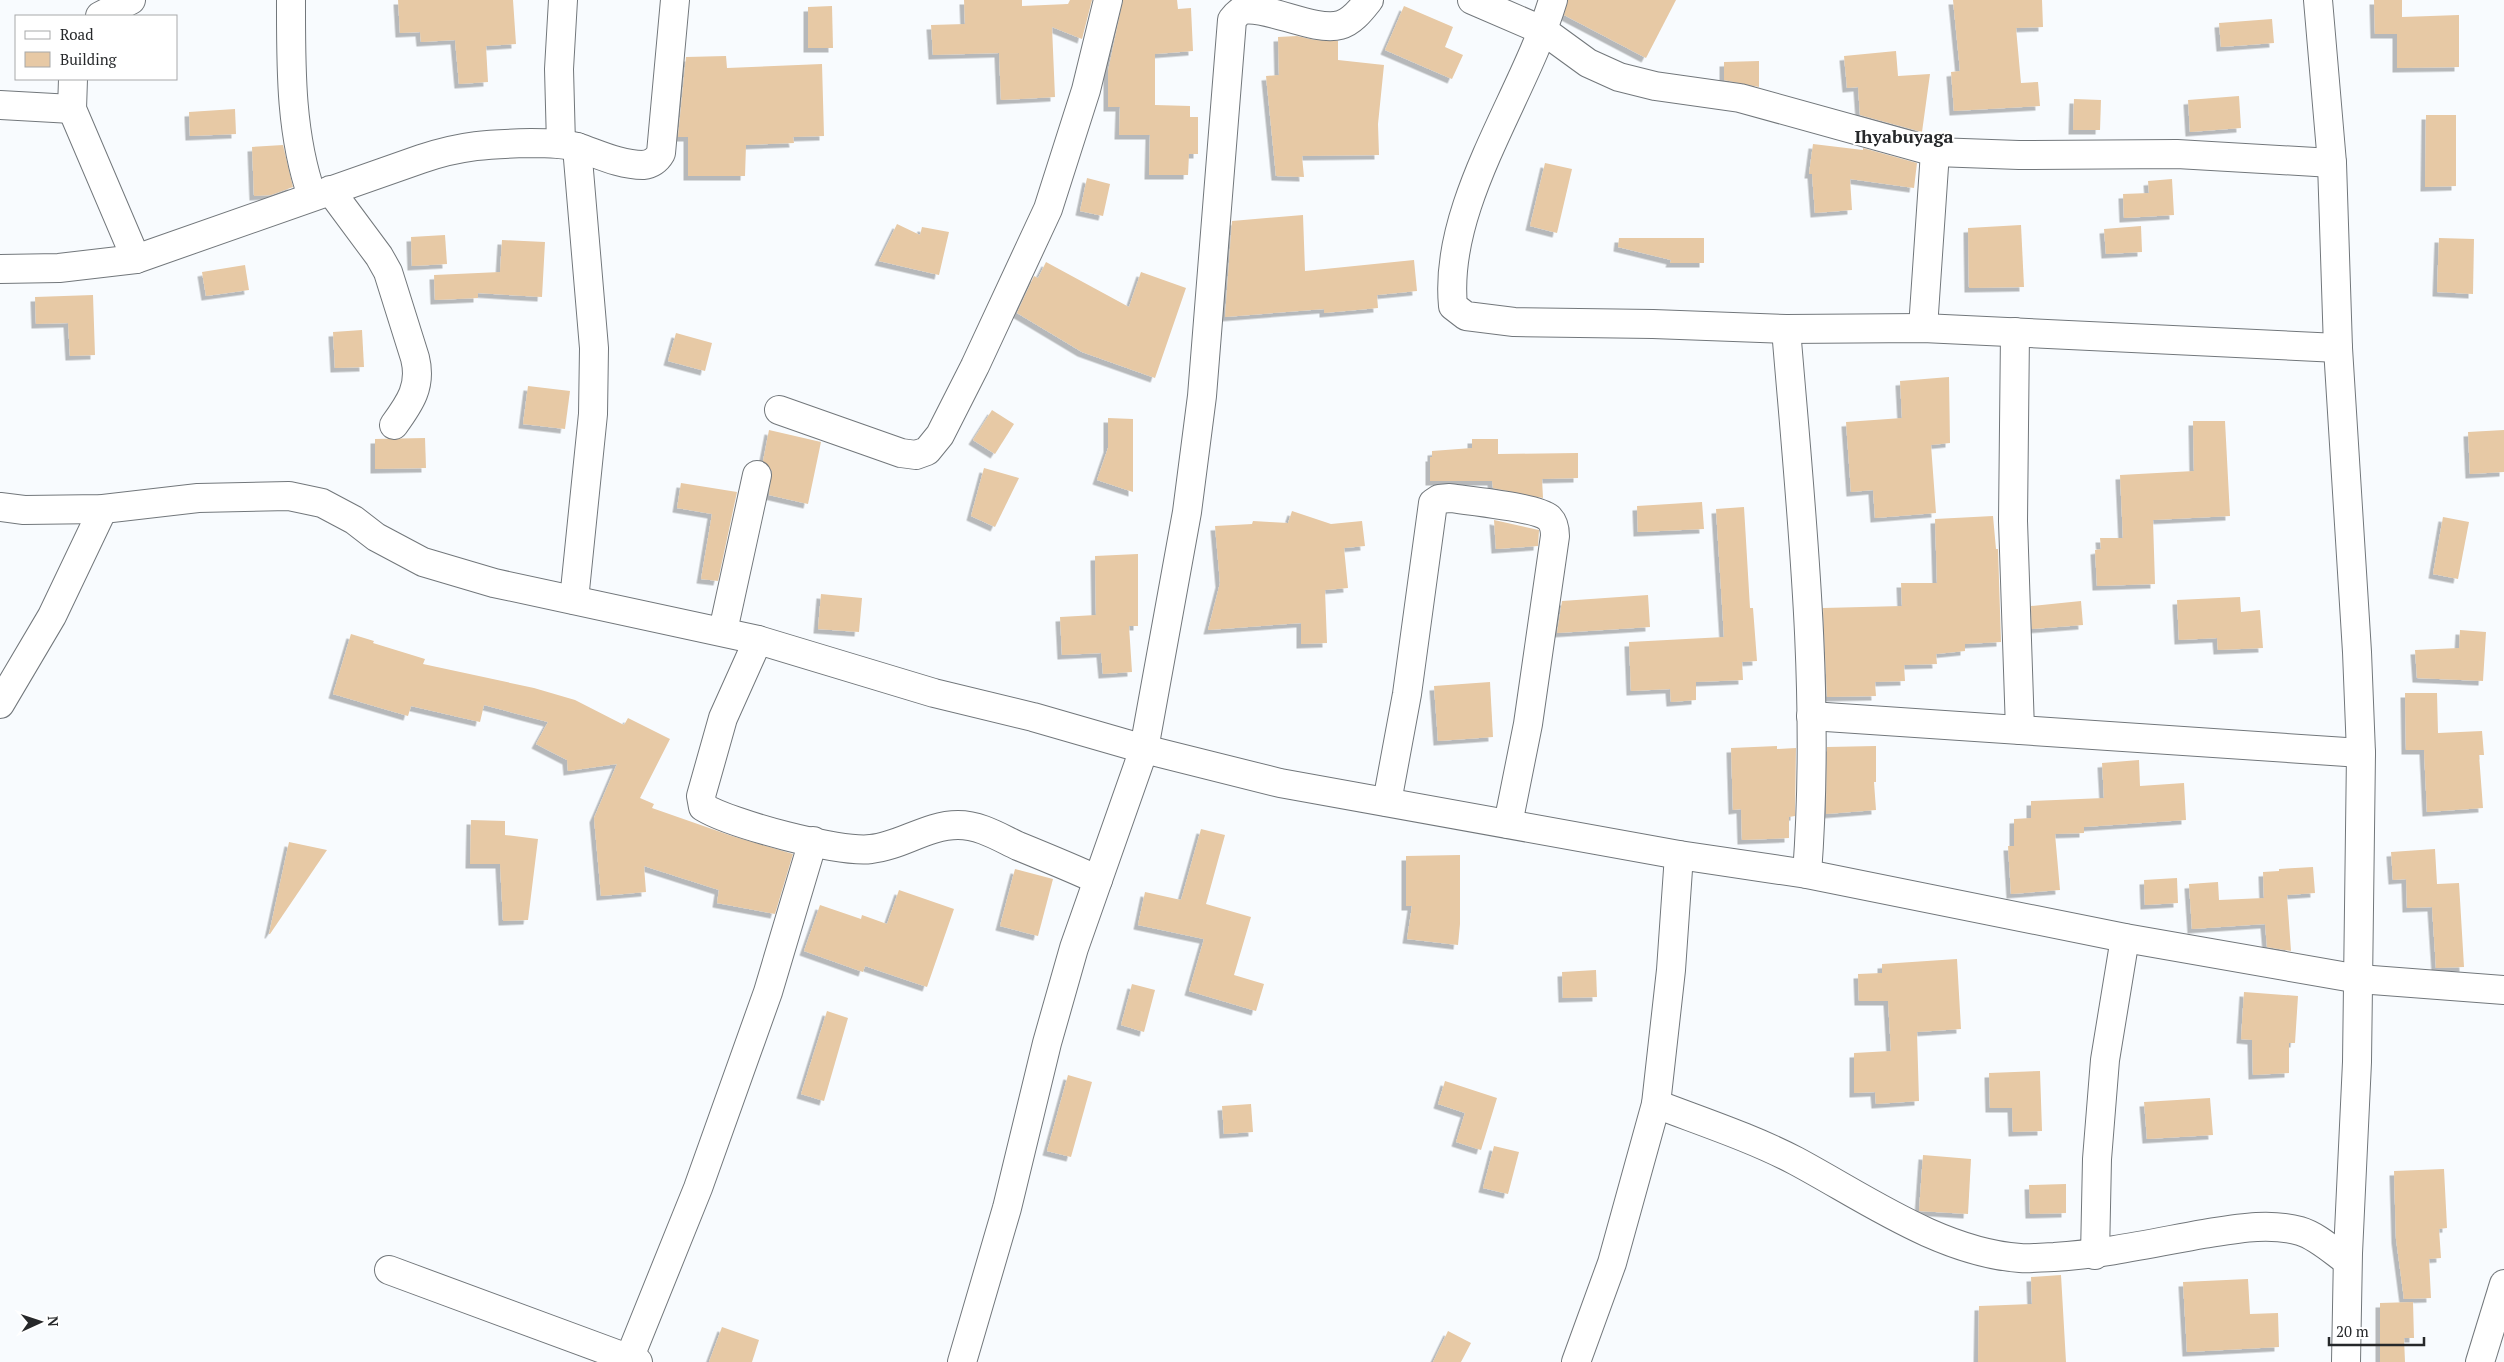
<svg xmlns="http://www.w3.org/2000/svg" width="2504" height="1362" font-family="'PT Serif',serif">
	<style>
		.building { fill: #e7c9a5; filter: url(#shadow) }
		.lines { fill: none; stroke-linecap: round; stroke-linejoin: round }
		.street-casing { stroke: #72777b; stroke-width: 30 }
		.street { stroke: #fff; stroke-width: 28 }
		.labels { text-anchor: middle; stroke-width: 4.5; stroke-linejoin: round; paint-order: stroke }
		.quarter-label { font-size: 18px; font-weight: bold; fill: #26282a; stroke: #fff }
	</style>
	<defs>
		<filter id="shadow"><feDropShadow dx="-4.5" dy="4.5" stdDeviation="0" flood-color="#0004"/></filter>
	</defs>
	<rect width="100%" height="100%" fill="#f8fbfe"/>
	<g class="building">
		<path d="M398,0H513L516,44L486,46L488,82L459,84L455,40L421,42L420,32L400,33Z"/>
		<path d="M964,0H1022V6L1068,4L1070,0H1092L1082,39L1052,27L1055,97L1001,100L999,53L933,55L931,25L965,24Z"/>
		<path d="M1123,0H1177L1178,9L1191,8L1193,51L1155,54V105L1190,106V117H1198V154H1189L1188,175H1149L1150,135H1119L1120,107H1108V71Z"/>
		<path d="M1568,0H1676L1646,58L1564,15Z"/>
		<path d="M1953,0H2042L2043,27L2016,28L2021,83L2038,82L2040,106L1954,111L1951,72L1960,71Z"/>
		<path d="M2374,0H2402V17L2459,15V67L2397,68V34H2375Z"/>
		<path d="M832,6L833,48H808V7Z"/>
		<path d="M1404,6L1453,27L1445,47L1463,55L1452,79L1385,50Z"/>
		<path d="M2272,19L2274,43L2221,47L2219,23Z"/>
		<path d="M1297,36L1315,40L1338,41V60L1384,65L1378,124L1379,155L1302,156L1304,177L1276,176L1266,76L1279,75L1278,37Z"/>
		<path d="M1896,51L1898,76L1930,74L1922,132L1860,115L1858,87L1847,88L1844,56Z"/>
		<path d="M726,56L727,68L822,64L824,136L793,137L794,143L746,145L745,176H688V137H678L686,57Z"/>
		<path d="M1759,61V87L1724,80V62Z"/>
		<path d="M2239,96L2241,128L2190,132L2188,100Z"/>
		<path d="M2074,99L2101,100L2100,130H2073Z"/>
		<path d="M235,109L236,134L190,136L189,112Z"/>
		<path d="M2426,115H2456V186L2425,187Z"/>
		<path d="M1813,144L1863,150V148L1917,163L1914,188L1850,179L1852,210L1815,213L1812,174H1809Z"/>
		<path d="M283,145L293,187L271,195L254,196L252,147Z"/>
		<path d="M1545,163L1572,169L1557,233L1530,226Z"/>
		<path d="M1087,178L1110,184L1103,216L1080,211Z"/>
		<path d="M2172,179L2174,215L2124,218L2123,194L2149,193L2148,181Z"/>
		<path d="M1303,215L1305,271L1414,260L1417,291L1377,295L1378,308L1324,313V309L1225,317L1232,221Z"/>
		<path d="M897,224L920,235L922,227L949,232L939,275L879,261Z"/>
		<path d="M2021,225L2024,287L1969,288L1968,228Z"/>
		<path d="M2141,226L2142,252L2106,254L2104,229Z"/>
		<path d="M445,235L447,264L412,266L411,237Z"/>
		<path d="M1619,238H1704V263H1670L1671,260L1618,247Z"/>
		<path d="M2439,238L2474,239L2473,294L2437,292Z"/>
		<path d="M502,240L545,242L542,297L478,293V298L435,300L434,275L500,272Z"/>
		<path d="M1046,262L1129,307L1141,272L1186,288L1155,378L1082,352L1017,313L1034,276L1038,278Z"/>
		<path d="M245,265L249,290L206,296L202,272Z"/>
		<path d="M93,295L95,355L70,356L68,323L36,324L35,297Z"/>
		<path d="M362,330L364,367L335,368L333,332Z"/>
		<path d="M676,333L712,343L705,371L668,361Z"/>
		<path d="M1949,377L1950,443L1931,445L1936,513L1875,518L1873,490L1851,492L1846,422L1902,418L1900,381Z"/>
		<path d="M528,386L570,391L565,429L523,424Z"/>
		<path d="M992,410L1014,424L995,454L973,440Z"/>
		<path d="M1108,418L1133,419V492L1097,480L1108,448Z"/>
		<path d="M2193,421H2225L2230,516L2153,520L2155,584L2097,586L2095,550L2101,549L2100,538H2123L2120,475L2194,471Z"/>
		<path d="M769,430L821,442L808,504L769,495L772,471L763,461Z"/>
		<path d="M2504,430V472L2470,474L2468,432Z"/>
		<path d="M425,438L426,468L375,469V439Z"/>
		<path d="M1472,439H1498V454L1578,453V478L1542,479L1543,498L1493,488L1492,481H1430V457H1432V451L1472,448Z"/>
		<path d="M984,468L1019,478L995,527L971,516Z"/>
		<path d="M681,483L737,492L718,581L701,579L712,514L677,508Z"/>
		<path d="M1702,502L1704,529L1638,532L1637,506Z"/>
		<path d="M1744,507L1750,608H1753L1757,661L1742,662L1743,680L1696,682V700L1671,702L1670,689L1631,691L1629,642L1724,637L1716,509Z"/>
		<path d="M1292,511L1331,524L1362,521L1365,546L1344,548L1348,588L1325,590L1327,643L1301,644V623L1208,630L1220,583L1215,526L1252,524L1253,521L1288,523Z"/>
		<path d="M1993,516L1996,549H1998L2001,642L1965,644V651L1936,654L1937,664L1904,665L1905,681L1875,682L1876,696L1827,697L1823,608L1902,606L1901,583H1937L1935,519Z"/>
		<path d="M2443,517L2469,522L2458,579L2433,574Z"/>
		<path d="M1494,520L1539,530L1538,546L1496,549Z"/>
		<path d="M1138,554V626H1129L1132,672L1103,674L1101,653L1062,655L1060,617L1096,615L1095,556Z"/>
		<path d="M821,594L862,598L859,632L818,629Z"/>
		<path d="M1648,595L1650,627L1557,633L1562,601Z"/>
		<path d="M2240,597L2241,612L2260,610L2263,648L2218,650L2217,638L2179,640L2177,600Z"/>
		<path d="M2081,601L2083,625L2032,629L2031,606Z"/>
		<path d="M2460,630L2486,632L2483,681L2417,678L2415,650L2459,648Z"/>
		<path d="M351,634L374,641L373,643L425,659L423,664L534,688L575,700L624,725L628,718L670,739L640,798L654,804L652,808L732,836L793,854L775,914L717,903L719,890L644,866L646,892L601,896L594,818L617,764L568,771L567,760L536,744L548,722L484,705L480,722L411,706L408,716L333,694Z"/>
		<path d="M1490,682L1493,737L1438,741L1434,686Z"/>
		<path d="M2405,693H2437L2438,733L2482,731L2484,755H2479L2483,808L2427,812L2424,750H2406Z"/>
		<path d="M1777,746V749L1796,748L1795,816L1789,817V838L1742,840L1741,809L1733,810L1731,748Z"/>
		<path d="M1876,746V782H1874L1876,810L1826,814L1827,747Z"/>
		<path d="M2139,760L2140,786L2184,783L2186,820L2084,827V833L2055,834L2060,890L2011,894L2008,846H2014V819L2031,818V801L2104,798L2102,763Z"/>
		<path d="M471,820L505,821V835L538,839L528,920L503,921L500,864H470Z"/>
		<path d="M1201,829L1225,835L1206,904L1251,917L1234,975L1264,984L1256,1011L1189,991L1204,939L1138,925L1145,892L1181,900Z"/>
		<path d="M289,842L327,850L270,934H269Z"/>
		<path d="M2435,849L2437,884L2459,883L2464,967L2436,968L2432,907L2407,908L2406,879L2393,880L2391,852Z"/>
		<path d="M1460,855V924L1458,945L1407,939L1412,906H1406V856Z"/>
		<path d="M2313,867L2315,893L2287,895L2291,951L2267,947L2265,924L2192,929L2189,884L2218,882L2219,900L2264,898L2263,872L2279,871V869Z"/>
		<path d="M1015,869L1053,879L1038,936L1000,926Z"/>
		<path d="M2177,878L2178,903L2145,905L2144,880Z"/>
		<path d="M899,890L954,909L927,987L865,966L863,972L804,951L820,905L861,919L862,915L887,924Z"/>
		<path d="M1957,959L1961,1029L1917,1032L1919,1101L1876,1104L1875,1092L1854,1093V1053L1891,1051L1888,1001H1859L1858,974L1882,973V964Z"/>
		<path d="M1596,970L1597,997L1563,998L1562,972Z"/>
		<path d="M1132,984L1155,990L1144,1032L1121,1025Z"/>
		<path d="M2244,992L2298,996L2295,1043H2289V1073L2253,1075L2252,1040L2241,1039Z"/>
		<path d="M827,1011L848,1018L824,1101L801,1094Z"/>
		<path d="M2040,1071L2042,1131L2013,1132L2012,1108H1990L1989,1073Z"/>
		<path d="M1068,1075L1092,1082L1071,1157L1047,1151Z"/>
		<path d="M1445,1081L1497,1098L1481,1150L1456,1142L1465,1113L1438,1104Z"/>
		<path d="M2210,1098L2213,1135L2147,1139L2144,1102Z"/>
		<path d="M1251,1104L1253,1132L1224,1134L1222,1106Z"/>
		<path d="M1494,1146L1519,1152L1508,1194L1483,1188Z"/>
		<path d="M1923,1155L1971,1159L1968,1214L1919,1211Z"/>
		<path d="M2444,1169L2447,1228L2439,1229L2441,1258L2429,1259L2431,1298L2404,1299L2396,1239L2394,1171Z"/>
		<path d="M2066,1184V1213L2030,1214L2029,1185Z"/>
		<path d="M2061,1275L2066,1362H1978L1979,1306L2032,1304L2031,1277Z"/>
		<path d="M2248,1279L2250,1314L2278,1313L2279,1347L2187,1352L2183,1282Z"/>
		<path d="M2413,1302L2414,1338H2404L2405,1362H2380V1303Z"/>
		<path d="M722,1327L759,1340L752,1362H709Z"/>
		<path d="M1448,1331L1471,1343L1461,1362H1433Z"/>
	</g>
	<g class="lines">
		<defs>
			<g id="street">
				<path d="M291,0C291,66 290,133 312,196"/>
				<path d="M1472,0L1544,31L1588,63L1619,77L1655,86L1740,98L1935,152L2019,155L2177,154L2332,163"/>
				<path d="M1553,0C1524,97 1443,204 1453,306L1466,316L1514,322L1653,324L1786,329L1923,328L2338,348"/>
				<path d="M2318,0L2332,163L2338,348L2357,652L2361,753L2357,1062L2348,1253L2346,1362"/>
				<path d="M100,16L131,0"/>
				<path d="M73,79L72,109L136,259"/>
				<path d="M0,105L72,109"/>
				<path d="M561,144L559,69L563,0"/>
				<path d="M330,190L379,256L388,272L415,358C422,386 410,403 394,425"/>
				<path d="M0,269L59,268L136,259L421,159C462,145 489,144 531,143C546,143 562,143 577,147C598,154 620,165 643,165C652,164 657,160 661,153L675,0"/>
				<path d="M1923,328L1935,152"/>
				<path d="M1786,329C1801,510 1821,692 1807,874"/>
				<path d="M2015,332L2013,521L2020,730"/>
				<path d="M779,410L901,453L916,455L927,451L940,435L975,366L1048,209L1086,90L1108,0"/>
				<path d="M0,507L24,510L103,509L198,498L289,496L322,503L354,520L376,537L423,562L494,583L758,640L934,693L1033,717L1144,749L1280,783L1679,855L1807,874L2125,938L2359,979L2504,990"/>
				<path d="M574,600L593,414L594,348L577,147"/>
				<path d="M723,631L757,475"/>
				<path d="M758,640L723,718L701,796L703,807C731,824 839,853 871,849C901,846 927,825 958,825C980,825 999,837 1018,846C1045,857 1072,868 1098,880"/>
				<path d="M0,704L52,616L103,509"/>
				<path d="M1811,716L2361,753"/>
				<path d="M1387,802L1407,694L1433,503L1439,499L1450,498C1470,501 1536,507 1549,518C1554,523 1555,529 1555,536L1528,724L1508,824"/>
				<path d="M1656,1104C1703,1122 1752,1138 1796,1161C1865,1198 1940,1252 2020,1258C2031,1259 2043,1257 2054,1257C2104,1254 2153,1243 2203,1234C2235,1229 2268,1222 2300,1231C2317,1236 2333,1251 2347,1261"/>
				<path d="M2095,1255L2097,1159L2105,1060L2125,938"/>
				<path d="M389,1270L638,1362"/>
				<path d="M629,1359L698,1188L768,992L813,841"/>
				<path d="M962,1362L1007,1208L1047,1043L1074,948L1144,749L1187,512L1202,396L1232,20C1235,16 1238,12 1243,10C1266,5 1314,32 1340,25C1352,22 1361,10 1369,0"/>
				<path d="M1576,1362L1612,1263L1656,1104L1671,970L1679,855"/>
				<path d="M2480,1362L2504,1284"/>
			</g>
		</defs>
		<use href="#street" class="street-casing"/>
		<use href="#street" class="street"/>
	</g>
	<g class="labels">
		<g class="quarter-label">
			<text x="1904" y="143">Ihyabuyaga</text>
		</g>
	</g>
	<rect x="15" y="15" width="162" height="65" fill="#ffffff" stroke="#a8a9aa"/>
	<rect x="25" y="31" width="25" height="8" fill="#ffffff" stroke="#a8a9aa"/>
	<text x="60" y="40" font-size="15" fill="#26282a">Road</text>
	<rect x="25" y="52" width="25" height="15" fill="#e7c9a5" stroke="#a8a9aa"/>
	<text x="60" y="65" font-size="15" fill="#26282a">Building</text>
	<g transform="translate(40 1322) rotate(87)" stroke="#ffffff" stroke-width="4" paint-order="stroke">
	<path d="M0-4L9 19L0 12L-9 19Z" fill="#26282a"/>
	<text y="-8" font-size="14" font-weight="bold" text-anchor="middle" fill="#26282a">N</text>
	</g>
	<path d="M2329 1337v8h95v-8" fill="none" stroke="#26282a" stroke-width="2.5"/>
	<text x="2336" y="1337" font-size="15" fill="#26282a" stroke="#ffffff" stroke-width="4" paint-order="stroke">20 m</text>
</svg>
